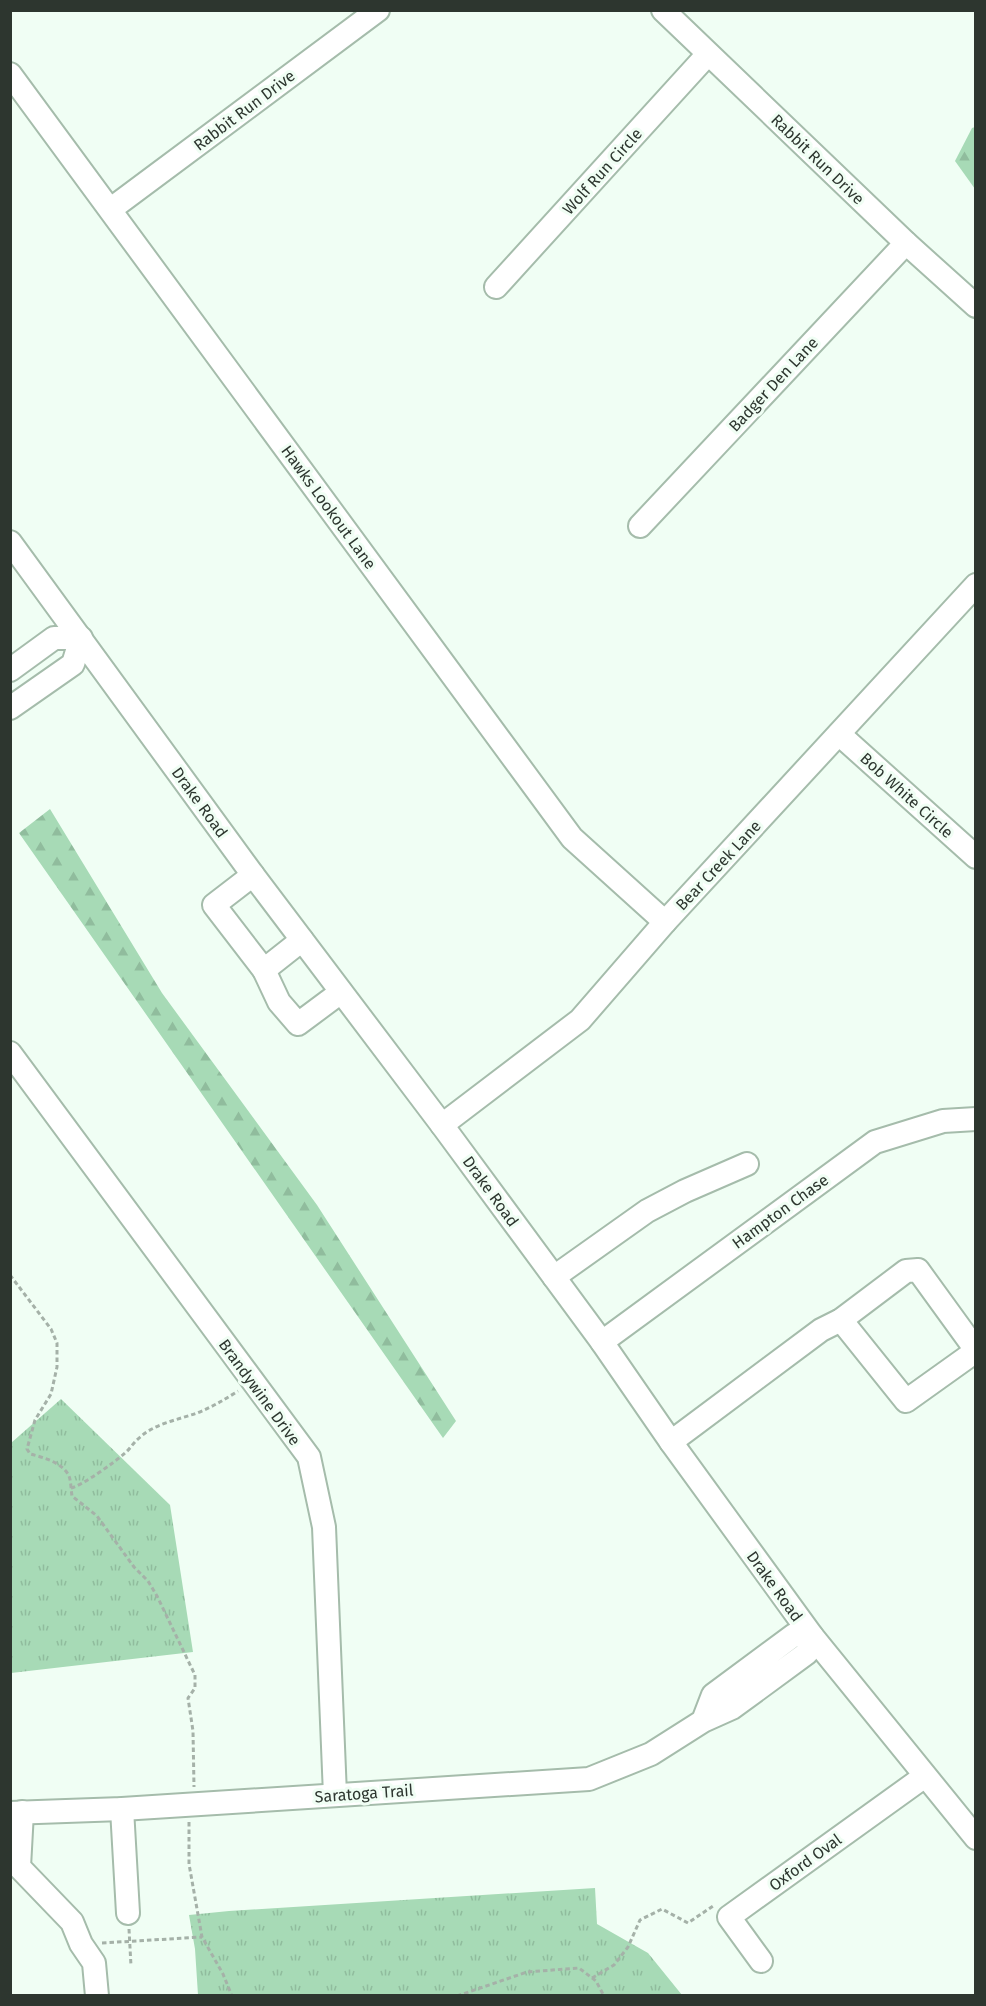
<svg xmlns="http://www.w3.org/2000/svg" width="986" height="2006" font-family="'Fira Sans',sans-serif">
	<style>
		.forest { fill: url(#forest-firs) }
		.park { fill: url(#park-tufts) }
		.lines { fill: none; stroke-linecap: round; stroke-linejoin: round }
		.minor-casing { stroke: #a5bcab; stroke-width: 26 }
		.path { stroke: #a5b1a8; stroke-width: 3; stroke-dasharray: 4.5 3; stroke-linecap: butt }
		.minor { stroke: #fff; stroke-width: 22 }
		.labels { text-anchor: middle; stroke-width: 6; stroke-linejoin: round; paint-order: stroke }
		.street-label { font-size: 16px; fill: #2d362f; stroke: #f0fef4 }
	</style>
	<defs>
		<pattern id="forest-firs" width="22" height="20" patternUnits="userSpaceOnUse" patternTransform="scale(1.5)"><rect width="22" height="20" fill="#a7dab6"/><path d="M5 1l3.5 6h-7zM16 11l3.5 6h-7z" fill="#90bc9d"/></pattern>
		<pattern id="park-tufts" width="24" height="20" patternUnits="userSpaceOnUse" patternTransform="scale(1.5)"><rect width="24" height="20" fill="#a7dab6"/><path d="M3 7l-1-3M5 7V3M7 7l1-3M15 17l-1-3M17 17v-4M19 17l1-3" fill="none" stroke="#90bc9d"/></pattern>
	</defs>
	<rect width="100%" height="100%" fill="#f0fef4"/>
	<g class="forest">
		<path d="M975,127V189L955,161L972,128Z"/>
		<path d="M50,809L162,993L317,1205L456,1421L443,1438L19,833Z"/>
	</g>
	<g class="park">
		<path d="M61,1399L170,1505L193,1652L11,1673V1443Z"/>
		<path d="M595,1888L597,1924L648,1953L682,1995H198L195,1949L189,1915L229,1911Z"/>
	</g>
	<g class="lines">
		<defs>
			<g id="minor">
				<path d="M663,10L906,243L976,306"/>
				<path d="M10,74L572,838L665,922"/>
				<path d="M111,209L378,10"/>
				<path d="M496,287L708,54"/>
				<path d="M640,526L906,243"/>
				<path d="M10,542L253,875L442,1125L602,1342L671,1442L812,1636L976,1838"/>
				<path d="M10,670L54,638H81L73,664L10,708"/>
				<path d="M839,734L976,857"/>
				<path d="M253,875L214,905L264,970L302,940"/>
				<path d="M264,970L279,1002L298,1024L341,992"/>
				<path d="M10,1053L309,1457L324,1527L335,1795"/>
				<path d="M442,1125L580,1020L665,922L976,585"/>
				<path d="M554,1277L647,1211L685,1191L747,1164"/>
				<path d="M841,1320L906,1401L976,1351"/>
				<path d="M602,1342L875,1142L943,1121L976,1119"/>
				<path d="M671,1442L821,1330L841,1320L906,1271L918,1270L976,1350"/>
				<path d="M122,1809L128,1913"/>
				<path d="M22,1812L19,1867L72,1922L81,1944L94,1963L97,1996"/>
				<path d="M10,1813L122,1809L589,1779L651,1754L703,1721L732,1708L807,1653L812,1636L794,1635L713,1695L703,1721"/>
				<path d="M761,1961L729,1917L925,1776"/>
			</g>
		</defs>
		<use href="#minor" class="minor-casing"/>
		<g class="path">
			<path d="M10,1275L51,1329L57,1343V1367L51,1394L35,1420L27,1449L30,1454C43,1457 63,1463 69,1476C71,1481 71,1490 72,1496L97,1516L134,1567L148,1581L157,1596L195,1675V1688L188,1698L193,1731L194,1787"/>
			<path d="M71,1488C83,1485 115,1462 125,1453C130,1449 133,1443 138,1439C153,1424 177,1420 197,1413C212,1407 224,1400 238,1391"/>
			<path d="M189,1822V1864L202,1937L223,1974L232,1996"/>
			<path d="M129,1929L131,1966"/>
			<path d="M102,1943L202,1937"/>
			<path d="M592,1978L614,1965L628,1947L640,1920L662,1909L688,1923L713,1906"/>
			<path d="M457,1996L527,1972L579,1968L596,1981L604,1996"/>
		</g>
		<use href="#minor" class="minor"/>
	</g>
	<g class="labels">
		<g class="street-label">
			<text transform="translate(244 110) rotate(-37)" y="6">Rabbit Run Drive</text>
			<text transform="translate(818 159) rotate(44)" y="6">Rabbit Run Drive</text>
			<text transform="translate(602 171) rotate(-48)" y="6">Wolf Run Circle</text>
			<text transform="translate(773 384) rotate(-47)" y="6">Badger Den Lane</text>
			<text transform="translate(329 507) rotate(54)" y="6">Hawks Lookout Lane</text>
			<text transform="translate(907 795) rotate(42)" y="6">Bob White Circle</text>
			<text transform="translate(200 802) rotate(54)" y="6">Drake Road</text>
			<text transform="translate(718 865) rotate(-47)" y="6">Bear Creek Lane</text>
			<text transform="translate(491 1191) rotate(54)" y="6">Drake Road</text>
			<text transform="translate(780 1211) rotate(-36)" y="6">Hampton Chase</text>
			<text transform="translate(260 1392) rotate(54)" y="6">Brandywine Drive</text>
			<text transform="translate(775 1586) rotate(54)" y="6">Drake Road</text>
			<text transform="translate(364 1793) rotate(-4)" y="6">Saratoga Trail</text>
			<text transform="translate(805 1862) rotate(-36)" y="6">Oxford Oval</text>
		</g>
	</g>
	<rect width="986" height="2006" fill="none" stroke="#2d362f" stroke-width="24"/>
</svg>
